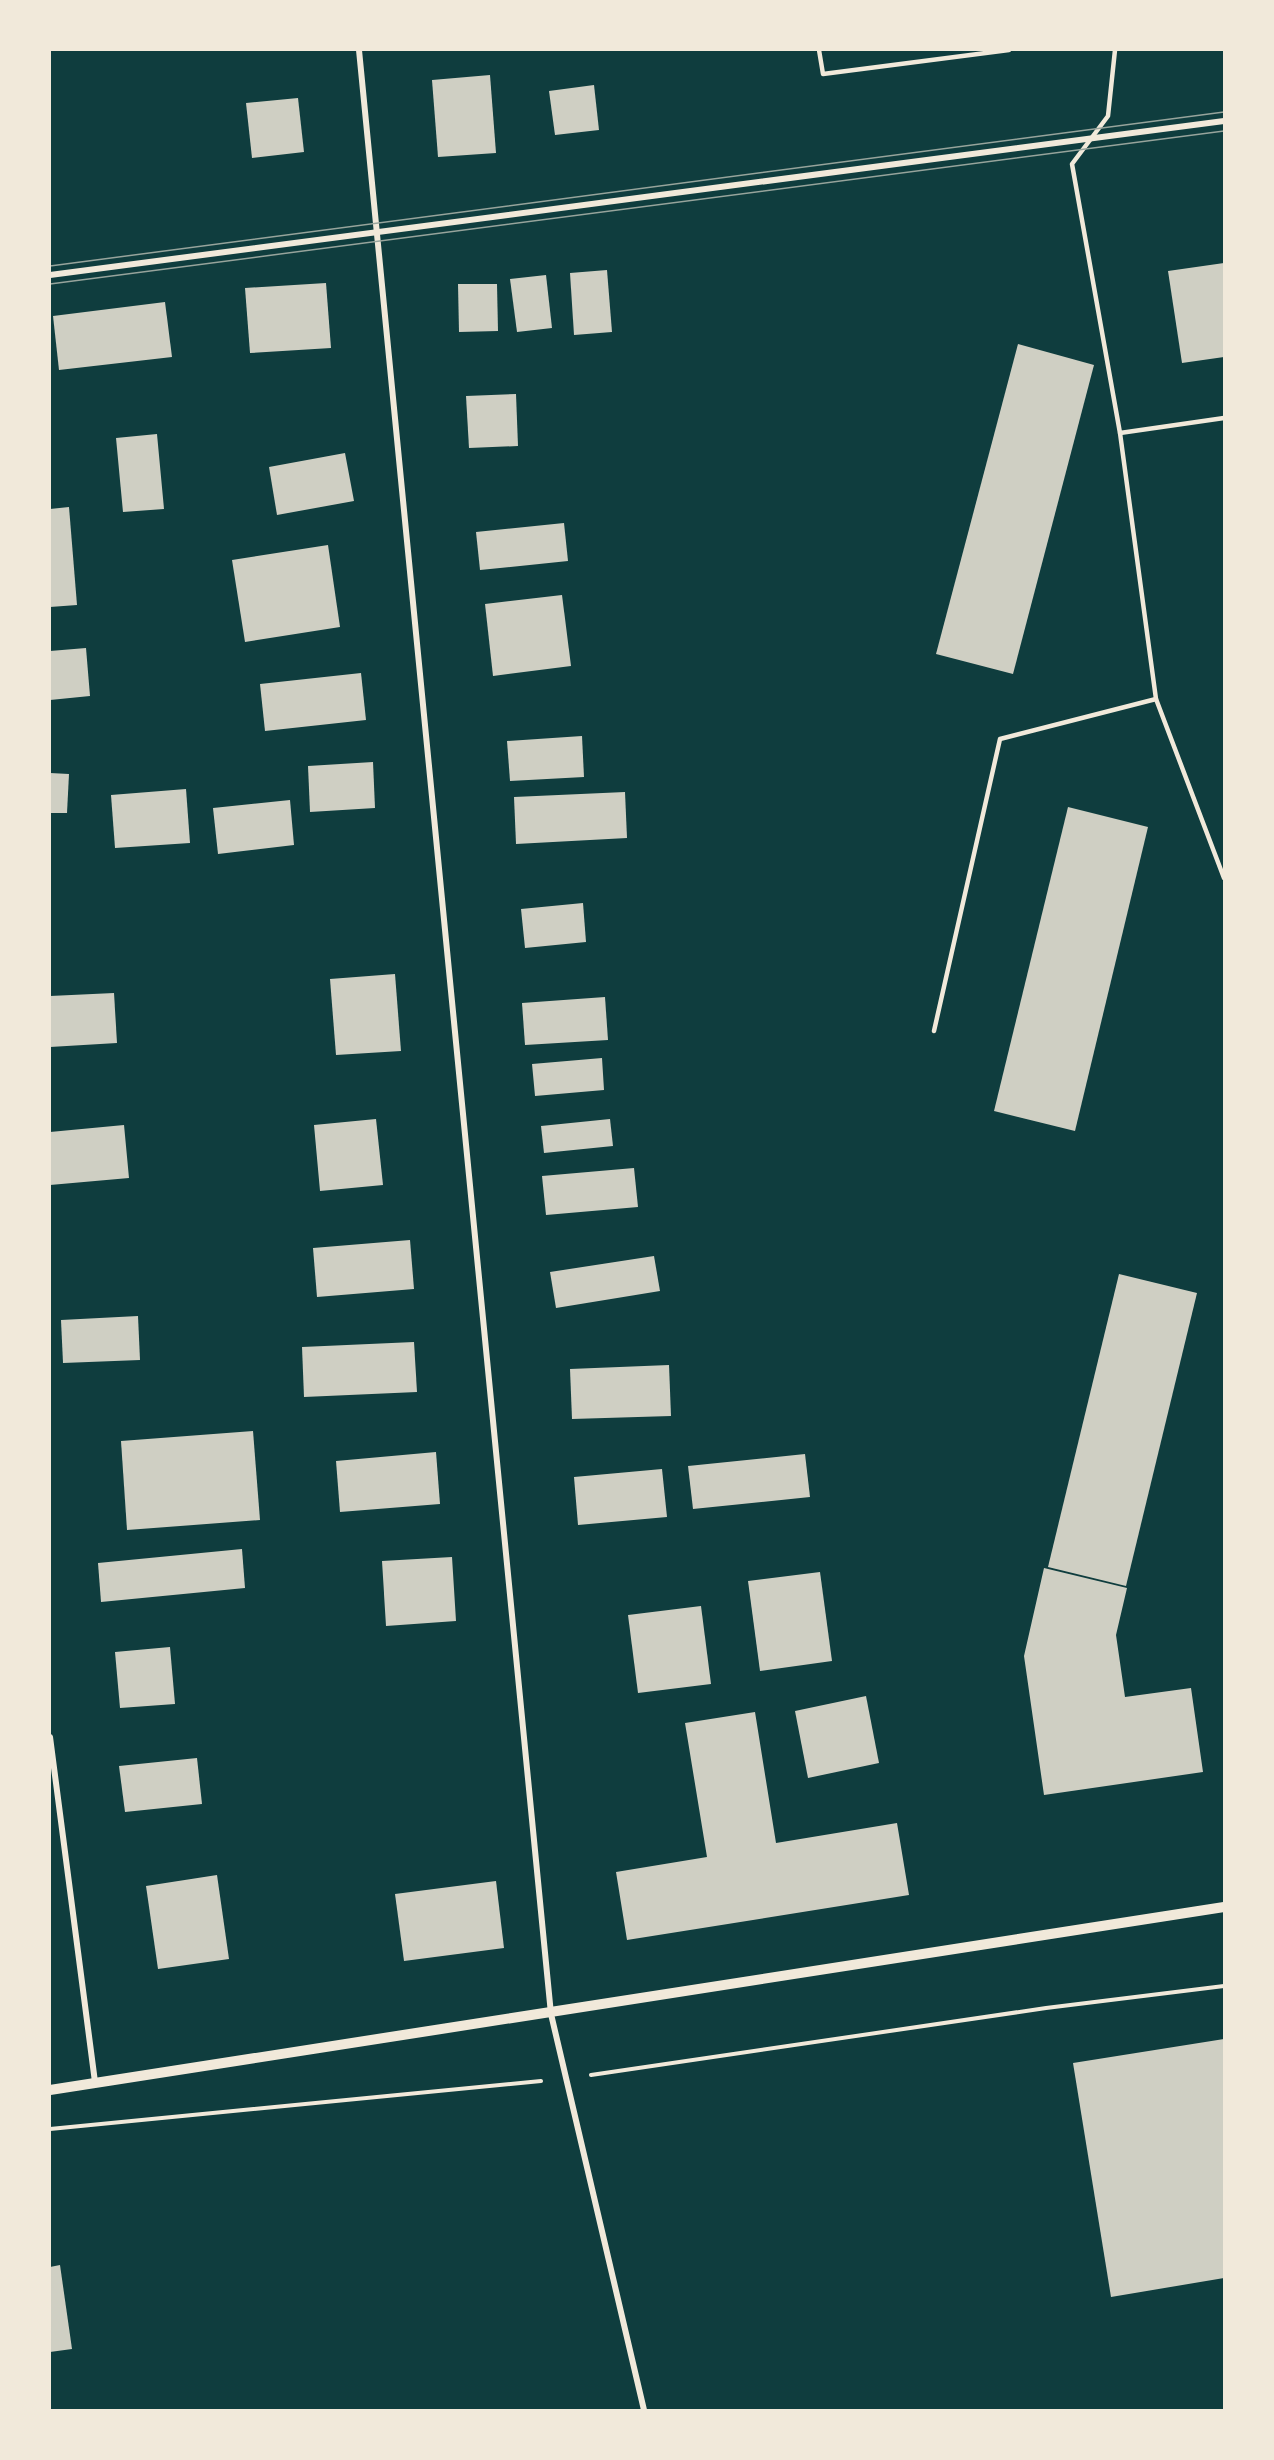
<svg xmlns="http://www.w3.org/2000/svg" width="1274" height="2460" font-family="'Exo 2',sans-serif">
	<style>
		.building { fill: #cfcfc3 }
		.lines { fill: none; stroke-linecap: round; stroke-linejoin: round }
		.path { stroke: #f1e9da; stroke-width: 4 }
		.service { stroke: #f1e9da; stroke-width: 4.5 }
		.minor { stroke: #f1e9da; stroke-width: 6 }
		.tertiary { stroke: #f1e9da; stroke-width: 10 }
		.tram { stroke: #97a49c; stroke-width: 1.5 }
	</style>
	<rect width="100%" height="100%" fill="#0f3d3e"/>
	<g class="building">
		<path d="M490,75L496,153L438,157L432,80Z"/>
		<path d="M594,85L599,130L555,135L549,91Z"/>
		<path d="M298,98L304,152L252,158L246,103Z"/>
		<path d="M1224,263V357L1182,363L1168,271Z"/>
		<path d="M607,270L612,332L574,335L570,273Z"/>
		<path d="M546,275L552,328L517,332L510,279Z"/>
		<path d="M326,283L331,348L250,353L245,288Z"/>
		<path d="M458,284H497L498,331L459,332Z"/>
		<path d="M165,302L172,357L59,370L53,316Z"/>
		<path d="M1018,344L1094,365L1013,674L936,654Z"/>
		<path d="M516,394L518,446L469,448L466,396Z"/>
		<path d="M157,434L164,509L123,512L116,438Z"/>
		<path d="M345,453L354,501L277,515L269,467Z"/>
		<path d="M69,507L77,605L50,607V509Z"/>
		<path d="M564,523L568,561L480,570L476,532Z"/>
		<path d="M328,545L340,627L245,642L232,560Z"/>
		<path d="M562,595L571,666L493,676L485,604Z"/>
		<path d="M86,648L90,696L50,700V651Z"/>
		<path d="M361,673L366,720L265,731L260,684Z"/>
		<path d="M582,736L584,777L510,781L507,741Z"/>
		<path d="M373,762L375,808L310,812L308,766Z"/>
		<path d="M50,773L69,774L67,813H50Z"/>
		<path d="M186,789L190,843L115,848L111,795Z"/>
		<path d="M625,792L627,838L516,844L514,797Z"/>
		<path d="M290,800L294,845L218,854L213,808Z"/>
		<path d="M1068,807L1148,827L1075,1131L994,1111Z"/>
		<path d="M583,903L586,942L525,948L521,909Z"/>
		<path d="M395,974L401,1051L336,1055L330,979Z"/>
		<path d="M114,993L117,1043L50,1047V996Z"/>
		<path d="M605,997L608,1040L525,1045L522,1003Z"/>
		<path d="M602,1058L604,1090L535,1096L532,1064Z"/>
		<path d="M376,1119L383,1185L320,1191L314,1125Z"/>
		<path d="M610,1119L613,1146L544,1153L541,1126Z"/>
		<path d="M124,1125L129,1178L50,1185V1132Z"/>
		<path d="M634,1168L638,1207L546,1215L542,1176Z"/>
		<path d="M410,1240L414,1289L317,1297L313,1248Z"/>
		<path d="M654,1256L660,1291L556,1308L550,1272Z"/>
		<path d="M1119,1274L1197,1293L1126,1586L1048,1567Z"/>
		<path d="M138,1316L140,1360L63,1363L61,1320Z"/>
		<path d="M414,1342L417,1392L304,1397L302,1347Z"/>
		<path d="M669,1365L671,1416L572,1419L570,1369Z"/>
		<path d="M253,1431L260,1520L127,1530L121,1441Z"/>
		<path d="M436,1452L440,1504L340,1512L336,1461Z"/>
		<path d="M805,1454L810,1497L693,1509L688,1466Z"/>
		<path d="M662,1469L667,1517L578,1525L574,1477Z"/>
		<path d="M242,1549L245,1588L101,1602L98,1563Z"/>
		<path d="M452,1557L456,1621L386,1626L382,1561Z"/>
		<path d="M1044,1568L1127,1588L1116,1635L1125,1697L1191,1688L1203,1772L1044,1795L1024,1656Z"/>
		<path d="M820,1572L832,1661L760,1671L748,1581Z"/>
		<path d="M701,1606L711,1684L638,1693L628,1615Z"/>
		<path d="M170,1647L175,1704L120,1708L115,1652Z"/>
		<path d="M866,1696L879,1763L808,1778L795,1711Z"/>
		<path d="M755,1712L776,1843L897,1823L909,1895L627,1940L616,1872L707,1857L685,1723Z"/>
		<path d="M197,1758L202,1804L125,1812L119,1766Z"/>
		<path d="M217,1875L229,1959L158,1969L146,1886Z"/>
		<path d="M496,1881L504,1948L404,1961L395,1894Z"/>
		<path d="M1224,2039V2278L1111,2297L1073,2063Z"/>
		<path d="M60,2265L72,2349L50,2352V2267Z"/>
	</g>
	<g class="lines">
		<g class="path">
			<path d="M591,2075L1046,2008L1224,1986"/>
			<path d="M50,2129L541,2081"/>
		</g>
		<g class="service">
			<path d="M819,50L823,74L1009,50"/>
			<path d="M1115,50L1108,116L1072,164L1120,433L1156,699L1224,878"/>
			<path d="M1120,433L1224,418"/>
			<path d="M934,1031L1000,739L1156,699"/>
		</g>
		<g class="minor">
			<path d="M359,50L551,2014L644,2410"/>
			<path d="M50,275L1224,121"/>
			<path d="M50,1737L95,2082"/>
		</g>
		<path class="tertiary" d="M50,2090L1224,1907"/>
		<g class="tram">
			<path d="M50,266L1224,112"/>
			<path d="M50,284L1224,131"/>
		</g>
	</g>
	<rect width="1274" height="2460" fill="none" stroke="#f1e9da" stroke-width="102"/>
</svg>
